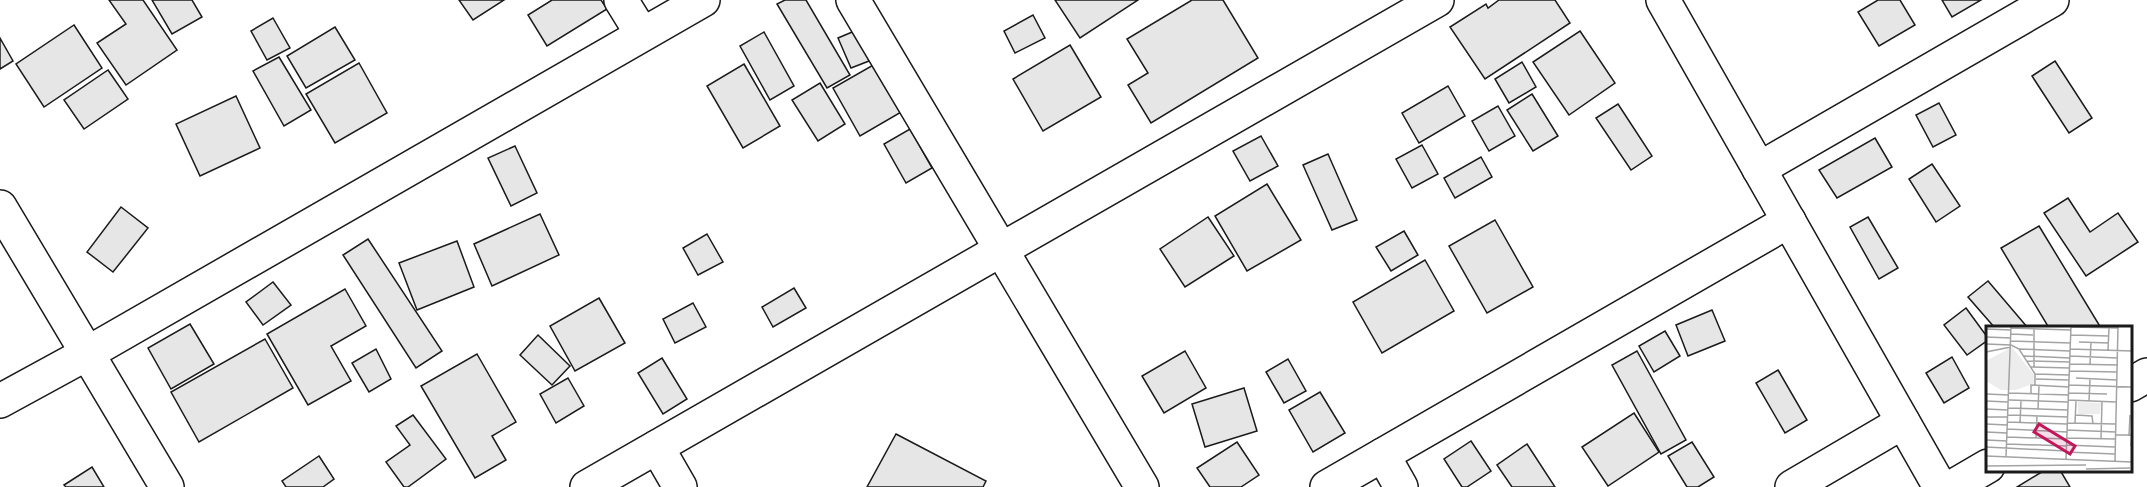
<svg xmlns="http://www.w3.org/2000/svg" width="2147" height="487" font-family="Cabin,sans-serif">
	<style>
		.building { fill: #e6e6e6; stroke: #1a1a1a; stroke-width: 1.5 }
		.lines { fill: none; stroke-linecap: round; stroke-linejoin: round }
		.minor-casing { stroke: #1a1a1a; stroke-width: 36 }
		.minor { stroke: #fff; stroke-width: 33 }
		.inset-road { fill: none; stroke: #a3a3a3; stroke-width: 1.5 }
		.view { fill: #c2185b; fill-opacity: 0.15; stroke: #c2185b; stroke-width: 3 }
		.inset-edge { fill: none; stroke: #1a1a1a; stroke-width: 3 }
	</style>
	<rect width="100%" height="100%" fill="#fff"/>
	<g class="building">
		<path d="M109,0H143L177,50L126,85L97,43L126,24Z"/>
		<path d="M152,0H192L202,17L172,34Z"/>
		<path d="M459,0H504L473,20Z"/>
		<path d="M552,0H601L607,9L547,46L528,15Z"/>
		<path d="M785,0H806L850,75L827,88L777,4Z"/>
		<path d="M1055,0H1138L1080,38Z"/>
		<path d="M1192,0H1223L1258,58L1151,123L1128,85L1148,73L1127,39Z"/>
		<path d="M1499,0H1555L1570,23L1485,79L1450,27L1486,4L1488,8Z"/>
		<path d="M1878,0H1900L1915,25L1879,46L1858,12Z"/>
		<path d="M1942,0H1981L1952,17Z"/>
		<path d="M1033,15L1045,38L1015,53L1004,31Z"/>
		<path d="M273,18L290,48L267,60L251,31Z"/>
		<path d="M74,25L102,68L44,107L16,64Z"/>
		<path d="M335,27L355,60L306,88L287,56Z"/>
		<path d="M857,30L869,61L851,68L838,38Z"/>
		<path d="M1580,31L1615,83L1569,115L1533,62Z"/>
		<path d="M764,32L794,86L770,100L740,46Z"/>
		<path d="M0,38L13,61L0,69Z"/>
		<path d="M1070,45L1101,97L1043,131L1013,79Z"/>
		<path d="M279,57L311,110L284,126L253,71Z"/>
		<path d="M2055,61L2092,118L2069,133L2032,76Z"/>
		<path d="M1522,62L1536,87L1509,103L1495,79Z"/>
		<path d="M359,63L387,113L335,143L306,94Z"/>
		<path d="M744,64L780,126L743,148L707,86Z"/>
		<path d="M875,64L903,111L860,136L833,88Z"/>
		<path d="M108,70L128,99L84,129L64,100Z"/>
		<path d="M820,83L845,124L818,141L792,100Z"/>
		<path d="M1448,86L1465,116L1419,143L1402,113Z"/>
		<path d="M1532,94L1558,136L1533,151L1507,110Z"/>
		<path d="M236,96L260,148L200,176L176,124Z"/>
		<path d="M1939,103L1956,135L1933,147L1916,115Z"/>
		<path d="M1618,104L1652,156L1631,170L1596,118Z"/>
		<path d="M1498,106L1515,136L1489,151L1472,121Z"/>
		<path d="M910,129L932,168L906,183L884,144Z"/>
		<path d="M1261,136L1278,166L1250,181L1233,151Z"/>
		<path d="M1875,138L1892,167L1837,198L1819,170Z"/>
		<path d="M1422,145L1438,174L1412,188L1396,159Z"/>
		<path d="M515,146L537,193L511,206L488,158Z"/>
		<path d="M1328,154L1357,220L1332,230L1303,165Z"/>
		<path d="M1481,157L1492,177L1455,198L1444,178Z"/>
		<path d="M1932,164L1960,206L1936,222L1909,179Z"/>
		<path d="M1267,184L1301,240L1247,271L1215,216Z"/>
		<path d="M2068,198L2090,232L2118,213L2138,242L2086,276L2044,213Z"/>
		<path d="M121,207L148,228L113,272L87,252Z"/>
		<path d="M540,214L559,255L492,286L474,244Z"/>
		<path d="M1208,217L1234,256L1185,287L1160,249Z"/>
		<path d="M1868,217L1898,268L1879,279L1850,227Z"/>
		<path d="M1495,220L1533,287L1487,313L1449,246Z"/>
		<path d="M2039,226L2101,328H2049L2001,248Z"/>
		<path d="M1404,231L1418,255L1391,271L1376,247Z"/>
		<path d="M707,234L723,262L698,275L683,248Z"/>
		<path d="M368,239L442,351L416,368L343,255Z"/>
		<path d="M457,241L474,287L417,310L399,263Z"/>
		<path d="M1425,260L1454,311L1382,353L1353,302Z"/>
		<path d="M1988,281L2028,328H1995L1968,297Z"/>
		<path d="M273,282L291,305L263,325L246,302Z"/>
		<path d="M794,288L806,308L773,327L762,307Z"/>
		<path d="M345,289L366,326L331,346L351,381L308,405L267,334Z"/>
		<path d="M599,298L625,343L575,371L550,326Z"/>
		<path d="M693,303L706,327L675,343L663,319Z"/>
		<path d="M1966,308L1988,338V340L1967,355L1944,325Z"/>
		<path d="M1712,310L1725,341L1688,356L1676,325Z"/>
		<path d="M190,324L214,364L171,389L148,348Z"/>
		<path d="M1665,331L1680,356L1654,372L1639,346Z"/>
		<path d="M538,335L570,366L552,385L520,355Z"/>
		<path d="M265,339L293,388L199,442L171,392Z"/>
		<path d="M376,349L391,379L369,392L352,363Z"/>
		<path d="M1185,351L1206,388L1164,413L1142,376Z"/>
		<path d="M1637,351L1686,440L1661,454L1612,365Z"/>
		<path d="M477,354L516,422L492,436L506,460L475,478L421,386Z"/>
		<path d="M1952,357L1969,388L1944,403L1926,373Z"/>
		<path d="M662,358L687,399L663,414L638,373Z"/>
		<path d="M1288,359L1306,391L1284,403L1266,372Z"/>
		<path d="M1778,370L1807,420L1785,433L1756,383Z"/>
		<path d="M568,378L584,406L556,423L540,394Z"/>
		<path d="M1244,388L1257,431L1205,447L1192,404Z"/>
		<path d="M1320,392L1345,433L1313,452L1289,410Z"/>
		<path d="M1634,413L1659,452L1608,486L1582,447Z"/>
		<path d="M413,415L446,459L408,487H404L386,462L410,445L396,426Z"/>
		<path d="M896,434L986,481L983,487H867Z"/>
		<path d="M1471,441L1491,471L1467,487H1462L1444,459Z"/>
		<path d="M1237,442L1259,475L1241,487H1210L1197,468Z"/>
		<path d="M1692,442L1714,477L1698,487H1687L1668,456Z"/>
		<path d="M1527,444L1555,487H1512L1497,465Z"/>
		<path d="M319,456L334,479L323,487H286L282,481Z"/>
		<path d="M92,467L104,487H66L64,485Z"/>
		<path d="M2045,470H2060L2070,487H2017Z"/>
	</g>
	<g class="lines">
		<defs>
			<g id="minor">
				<path d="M621,0L642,34"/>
				<path d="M853,0L1142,487"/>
				<path d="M1663,0L1940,487"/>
				<path d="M1759,169L2052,0"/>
				<path d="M0,207L167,487"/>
				<path d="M2130,385L2147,375"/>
				<path d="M0,401L88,353L703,0"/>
				<path d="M657,447L680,487"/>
				<path d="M1383,455L1401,487"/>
				<path d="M587,487L1437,0"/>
				<path d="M1327,487L1789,221"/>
				<path d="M1792,487L1903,422"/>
				<path d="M1952,487L1988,466"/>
			</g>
		</defs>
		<use href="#minor" class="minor-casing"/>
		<use href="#minor" class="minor"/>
	</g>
	<g transform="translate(1986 326)">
		<rect width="146" height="146" fill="#fff"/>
		<path d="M26,21L48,49L49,57L30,64H15L0,55V35ZM92,76L115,77L114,88H92Z" fill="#ededed"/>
		<path class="inset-road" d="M86,1L132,2M25,2L85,4M0,3L25,4M25,8L47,9M85,9L123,10M0,11L25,12M25,15L85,17M93,16L123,17M0,18L25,19L33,23L49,48V59M33,23L84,25M84,23L146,25M122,24L123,2M0,26L25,21M38,30L84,32M84,30L132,32M41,35L84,36M84,38L132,39M104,38L105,16M45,41L84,42M48,41V3M84,45L131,46M49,48L83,49M90,52L131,54M50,53L83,54M83,59L146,61M23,67L83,69M45,67V59L83,61M83,67L121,68M0,68L23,69M23,74L82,76M82,74L130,76M0,75L22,76M103,75L104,53M22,82L82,84M0,83L22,84M52,83L53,60M22,89L82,91M90,89L106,90L107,98M0,91H22M22,96L81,98M34,97L35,75M81,97L130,98M89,97L90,75M0,98L21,99M21,103L81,106M81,104L130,106M0,106L21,107M129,109H146L145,120M143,110L144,89M21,111L81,113M50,112L51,90M81,112L129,113M115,113L116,76M0,114L21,115M21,118L80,120M80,119L129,121M0,121L80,125M80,126L129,128M0,130L146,136M20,131L25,0M80,133L85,0M129,135L132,0M0,140L100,139M100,143L144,142"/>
		<path class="view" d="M53,98L89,120L84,128L48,106Z"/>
		<rect width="146" height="146" class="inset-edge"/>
	</g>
</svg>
